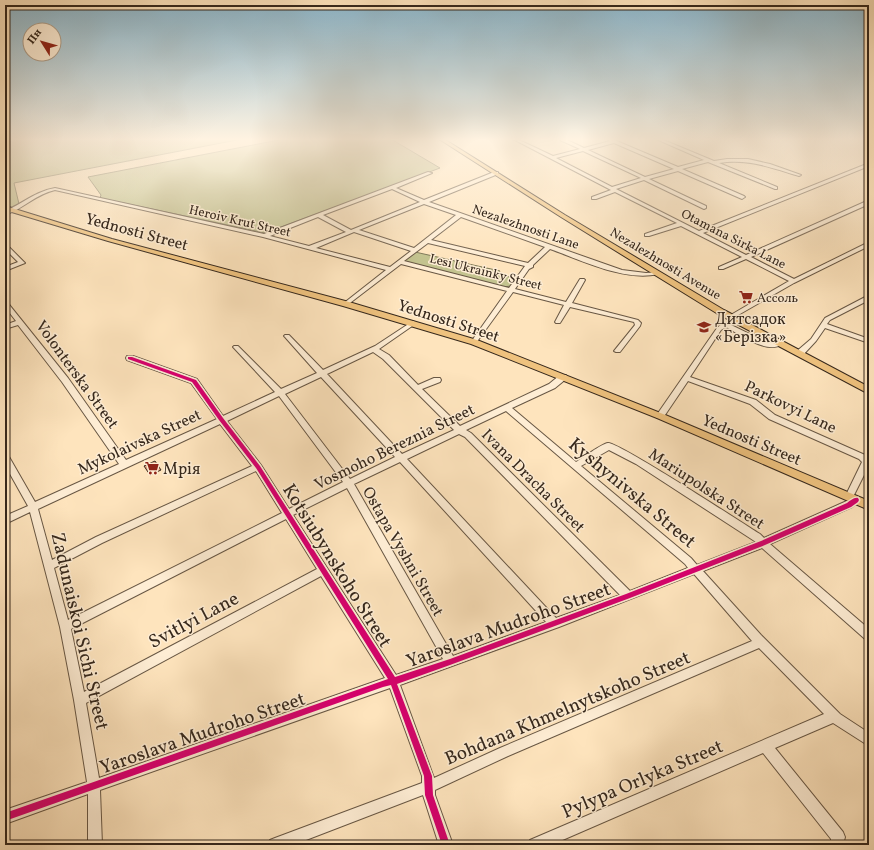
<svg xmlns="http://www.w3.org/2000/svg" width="874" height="850" font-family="Vollkorn,serif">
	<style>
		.green { fill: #c3c38f; stroke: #7c7656 }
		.building { fill: #db9a7a; stroke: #36281c }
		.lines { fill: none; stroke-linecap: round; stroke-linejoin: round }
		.minor-casing { stroke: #685744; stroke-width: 2 }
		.major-casing { stroke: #36281c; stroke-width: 2 }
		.minor { fill: #feedd4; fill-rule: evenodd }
		.major { fill: #efc27e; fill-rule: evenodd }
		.cycleway-casing { stroke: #feedd4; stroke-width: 3 }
		.cycleway { fill: #d6006c; fill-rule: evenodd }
		.labels { text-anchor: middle; stroke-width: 3; stroke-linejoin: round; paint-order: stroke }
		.far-street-label { font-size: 13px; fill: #36281c; stroke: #feedd4 }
		.far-poi-label { font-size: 13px; fill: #36281c; stroke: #feedd4; text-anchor: start }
		.street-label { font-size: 16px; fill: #36281c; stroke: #feedd4 }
		.poi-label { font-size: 16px; fill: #36281c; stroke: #feedd4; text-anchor: start }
		.near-street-label { font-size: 19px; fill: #36281c; stroke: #feedd4 }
	</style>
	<rect width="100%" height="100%" fill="#fee4bd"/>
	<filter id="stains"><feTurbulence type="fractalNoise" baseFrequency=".005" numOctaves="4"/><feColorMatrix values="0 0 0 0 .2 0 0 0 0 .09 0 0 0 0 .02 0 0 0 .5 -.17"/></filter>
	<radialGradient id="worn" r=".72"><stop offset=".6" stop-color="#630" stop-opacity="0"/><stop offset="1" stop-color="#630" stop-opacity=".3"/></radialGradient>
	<g class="green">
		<path d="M5,139H242L14,183L19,204L12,207L5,205Z"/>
		<path d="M284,139H391L440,168L265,233L100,198L101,195L88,177Z"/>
		<path d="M415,252L500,271L498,274L518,279L511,286L503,287L402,261Z"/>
	</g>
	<path class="building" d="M155,461L161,470L150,475L144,466Z"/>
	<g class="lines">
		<defs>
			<g id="minor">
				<path d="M513,139H517L553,156L580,149L560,140V139H565L584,148L610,141L607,139H612L678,167L704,160L656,139H661L714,161L727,159H748L770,164L801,175L799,176C772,168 748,158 719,163L777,187V189H775L708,162L682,169L744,196L745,197L742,199L678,171L649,179L706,206V208L704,209L644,180L616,189L699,231L869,163V166L703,233L746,255L869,200V204L751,257L794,279L867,243L869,242V246L794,283L733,318H729V316L789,281L746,259L723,269H719V267L742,257L681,226L649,236H645V234L677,223L615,192L596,199H592V197L611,190ZM614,143L674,169L645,177L588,150ZM583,151L641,178L612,187L556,158Z"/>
				<path d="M428,172L432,173L396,188L424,200L494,172H498V174L429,202L622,270L646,273L658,272V274C625,282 581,260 550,249L533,265V267L529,269L515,289L566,302L580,279H584L585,280L572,303L638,320L641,323L640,326L620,352H616L614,351L635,325L634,322L570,307L560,323H556L555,322L564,305L513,292L476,343H472L471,342L507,291L401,264L346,306L344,305V303L386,270L263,237L55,190C36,194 23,209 5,215V211C22,204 36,191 55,188L264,234ZM392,189L420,202L351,230L323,215ZM424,204L456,215L414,248L359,230ZM318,217L346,232L309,246L270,236ZM461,217L545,247L528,263L431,240ZM354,232L411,251L390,267L316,248ZM428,243L525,266L509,288L404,261Z"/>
				<path d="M8,247L10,248L25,263L5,271V267L18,262L5,249Z"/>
				<path d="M869,295V300L830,320L827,324L869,339V343L825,328L816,341L803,355H797L796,353L797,351L811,339L825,318Z"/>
				<path d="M5,301L7,302L68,378L126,460L217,419L191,383L127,360L126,358L127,356H133L197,379L223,416L275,392L234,348L233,347L234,346H238L281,389L317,373L285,337L284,336L285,335H289L323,370L375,346L413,321L416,323L415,324L379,349L389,355L418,385L434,378H440L441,380L440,382L422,389L460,426L549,384L560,375H566L567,377L566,379L555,388L512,408L576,462C583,458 601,444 608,443C619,442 742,523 760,534L764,538L849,500L846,499L845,497L862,462L859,459L769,419L750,404L688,381L663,418H657L656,416L717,328L723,323H727L768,343H781L782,344C768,355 739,334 726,327L721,330L690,377L756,400L775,415L865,455L869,460V465L853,497L859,498L860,500L852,507L770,544L869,629V641L865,639L762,548L703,571L761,635L840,714L869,733V746L833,723L775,748L843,832L845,837L843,845H831V839L763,753L551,845H528L530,840L824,714L759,648L508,756L435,790V795L453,845H439L423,795L293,845H268L270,840L275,838L422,783V776L390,688L100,790L102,845H88V794L5,824V810L87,782L74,700L60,627L30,512L5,524V516L28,506L5,465V454L8,455L35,502L119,464L62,382L18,325L5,329V325L16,321L5,307ZM373,352L383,359L454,430L402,454L327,374ZM321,377L395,457L350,479L285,394ZM279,396L343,482L289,509L261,465L227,421ZM506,411L685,564L688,568L630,591L471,433L466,430ZM220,424L252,466L96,537L52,560L38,509ZM459,434L465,437L620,595L556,618L407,459ZM609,450L636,464L756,542L697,565L691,558L581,466ZM400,462L546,622L453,656L354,484ZM256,471L282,513L68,620L54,568L102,543ZM347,488L443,659L396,675L293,515ZM286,519L317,569L84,692L71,629ZM694,574L752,641L500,748L434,778L400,685L559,627ZM321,576L385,678L99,778L86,703Z"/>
			</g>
			<g id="major">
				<path d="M439,139H444L565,215L724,310L869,387V394L718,314L561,217Z"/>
				<path d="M5,206L112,239L349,302L477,340L663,414L869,501V510L657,418L471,344L343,306L108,241L5,210Z"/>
			</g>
		</defs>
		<use href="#minor" class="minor-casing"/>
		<use href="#major" class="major-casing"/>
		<use href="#minor" class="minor"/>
		<use href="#major" class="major"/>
		<defs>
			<path id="cycleway" d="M128,357H132L196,380L223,418L260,466L395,677L450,659L626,594L761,541L847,503C850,501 854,497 858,498L859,500L858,502L851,507L765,545L630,598L450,665L397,684L432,776L433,795L450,845H442L425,795L424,776L391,685L383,687L5,821V813L388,679L256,468L219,420L192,382L128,359Z"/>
		</defs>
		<use href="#cycleway" class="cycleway-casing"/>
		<use href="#cycleway" class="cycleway"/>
	</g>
	<linearGradient id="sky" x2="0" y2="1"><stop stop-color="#8bb8cf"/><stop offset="0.54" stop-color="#fff3e1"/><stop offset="1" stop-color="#fff3e1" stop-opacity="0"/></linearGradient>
	<rect width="874" height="258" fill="url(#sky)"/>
	<defs>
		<symbol id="supermarket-bare" viewBox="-9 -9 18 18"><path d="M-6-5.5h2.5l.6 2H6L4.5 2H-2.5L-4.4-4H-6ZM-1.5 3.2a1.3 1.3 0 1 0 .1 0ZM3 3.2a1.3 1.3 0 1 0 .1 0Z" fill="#8f2418" stroke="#feedd4" stroke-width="2.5" paint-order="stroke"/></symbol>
		<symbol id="school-bare" viewBox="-9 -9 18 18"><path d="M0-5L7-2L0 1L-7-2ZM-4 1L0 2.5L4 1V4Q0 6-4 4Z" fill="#8f2418" stroke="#feedd4" stroke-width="2.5" paint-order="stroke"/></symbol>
	</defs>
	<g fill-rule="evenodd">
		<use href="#supermarket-bare" x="736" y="287" width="20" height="20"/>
		<use href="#school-bare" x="694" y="317" width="20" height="20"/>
		<use href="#supermarket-bare" x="142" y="458" width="20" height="20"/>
	</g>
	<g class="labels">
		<g class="far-street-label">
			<text transform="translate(240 220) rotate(13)" y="5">Heroiv Krut Street</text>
			<text transform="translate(526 226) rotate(19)" y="5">Nezalezhnosti Lane</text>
			<text transform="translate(734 238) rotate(27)" y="5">Otamana Sirka Lane</text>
			<text transform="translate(666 263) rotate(31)" y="5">Nezalezhnosti Avenue</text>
			<text transform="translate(486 271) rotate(14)" y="5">Lesi Ukrainky Street</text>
		</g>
		<g class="far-poi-label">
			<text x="757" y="302">Ассоль</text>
		</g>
		<g class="street-label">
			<text transform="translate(137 231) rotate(15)" y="6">Yednosti Street</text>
			<text transform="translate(449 320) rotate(18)" y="6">Yednosti Street</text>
			<text transform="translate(78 374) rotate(54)" y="6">Volonterska Street</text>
			<text transform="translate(791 406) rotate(26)" y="6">Parkovyi Lane</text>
			<text transform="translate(752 439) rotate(23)" y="6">Yednosti Street</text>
			<text transform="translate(139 441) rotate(-25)" y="6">Mykolaivska Street</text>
			<text transform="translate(394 446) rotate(-26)" y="6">Vosmoho Bereznia Street</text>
			<text transform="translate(534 480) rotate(45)" y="6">Ivana Dracha Street</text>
			<text transform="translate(707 488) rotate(33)" y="6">Mariupolska Street</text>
			<text transform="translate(404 551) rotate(60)" y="6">Ostapa Vyshni Street</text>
		</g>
		<g class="poi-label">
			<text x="715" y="324">Дитсадок<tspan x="715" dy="18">«Берізка»</tspan></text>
			<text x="163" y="474">Мрія</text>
		</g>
		<g class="near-street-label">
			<text transform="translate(633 492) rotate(40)" y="7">Kyshynivska Street</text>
			<text transform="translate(338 565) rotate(58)" y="7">Kotsiubynskoho Street</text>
			<text transform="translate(193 619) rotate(-28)" y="7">Svitlyi Lane</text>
			<text transform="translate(508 624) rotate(-20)" y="7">Yaroslava Mudroho Street</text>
			<text transform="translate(81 631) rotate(77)" y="7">Zadunaiskoi Sichi Street</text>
			<text transform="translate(567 707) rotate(-23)" y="7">Bohdana Khmelnytskoho Street</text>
			<text transform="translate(202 732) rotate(-19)" y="7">Yaroslava Mudroho Street</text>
			<text transform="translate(642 778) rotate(-23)" y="7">Pylypa Orlyka Street</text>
		</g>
	</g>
	<rect width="874" height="850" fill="none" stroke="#fee4bd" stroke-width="20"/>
	<rect x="6" y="6" width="862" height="838" fill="none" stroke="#36281c" stroke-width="2"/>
	<rect x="10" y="10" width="854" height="830" fill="none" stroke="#36281c"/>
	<g transform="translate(42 42) rotate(307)"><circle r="19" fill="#feedd4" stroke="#ae9e8a"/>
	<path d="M0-3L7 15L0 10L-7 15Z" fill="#8f2418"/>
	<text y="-6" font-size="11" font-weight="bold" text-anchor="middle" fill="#36281c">Пн</text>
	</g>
	<rect width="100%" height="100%" filter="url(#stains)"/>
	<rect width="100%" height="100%" fill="url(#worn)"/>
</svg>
